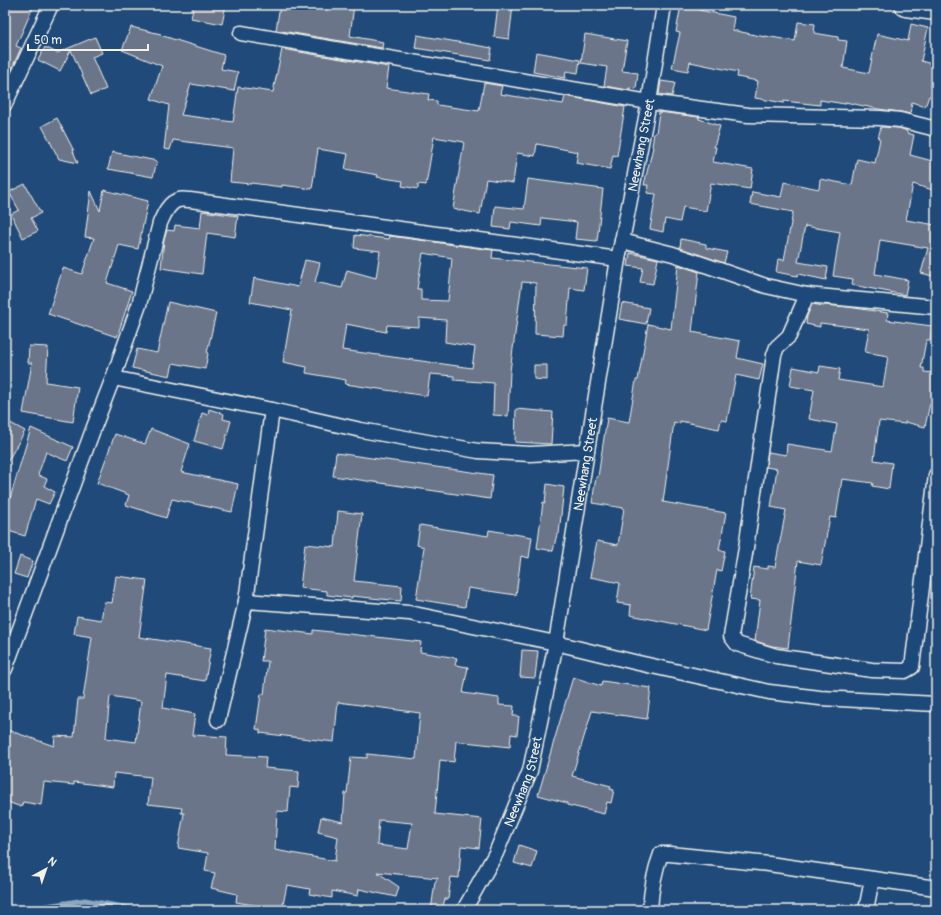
<svg xmlns="http://www.w3.org/2000/svg" width="941" height="915" font-family="Pangolin,sans-serif">
	<style>
		.lines { fill: none; stroke-linecap: round; stroke-linejoin: round }
		.stream { stroke: #8ca7bf; stroke-width: 5 }
		.building { fill: #6a7589; stroke: #f4f1e8; fill-rule: evenodd }
		.minor-casing { stroke: #f4f1e8; stroke-width: 17 }
		.primary-casing { stroke: #f4f1e8; stroke-width: 25 }
		.minor { stroke: #1f4a7a; stroke-width: 14 }
		.primary { stroke: #1f4a7a; stroke-width: 22 }
		.labels { text-anchor: middle; stroke-width: 4; stroke-linejoin: round; paint-order: stroke }
		.street-label { font-size: 13px; fill: #f4f1e8; stroke: #1f4a7a }
	</style>
	<rect width="100%" height="100%" fill="#1f4a7a"/>
	<filter id="ink" filterUnits="userSpaceOnUse"><feTurbulence type="fractalNoise" baseFrequency=".025" numOctaves="2"/><feDisplacementMap in="SourceGraphic" scale="8" xChannelSelector="R" yChannelSelector="G"/><feConvolveMatrix kernelMatrix="1 2 1 2 8 2 1 2 1" color-interpolation-filters="sRGB"/></filter>
	<g filter="url(#ink)">
		<g class="lines">
			<path class="stream" d="M20,910L85,900L139,910"/>
		</g>
		<g class="building">
			<path d="M10,5H34L16,46L21,48L5,84V16Z"/>
			<path d="M194,5H226L222,24L191,18Z"/>
			<path d="M280,5H354L350,36L383,42L382,48L276,30Z"/>
			<path d="M498,5H513L509,39L494,37Z"/>
			<path d="M681,5H700L699,10L734,17L732,30L765,37V36L795,41L798,22L815,24L814,33L838,37V40L847,41L843,68L869,73L877,34L908,41L911,24L928,28L921,61L936,65V98L929,96L925,107L912,102L910,114L901,112L878,109L845,102V104L820,100V105L784,101V103L755,98L758,81L737,77L738,72L690,62L688,71L672,68L680,33L676,32Z"/>
			<path d="M131,27L161,34L160,35L224,55L221,69L238,72L234,91L191,84L181,115L233,122L238,87L273,92L282,49L389,67L386,88L429,94L428,100L437,101V105L479,111L484,83L502,86L500,94L563,104L565,96L625,107L617,156L613,155L610,169L576,163L578,152L537,144L535,156L517,153L513,183L486,179L480,214L453,209L464,142L434,137L426,185L418,184V189L402,186L403,181L377,177L378,175L345,169L348,154L318,149L312,189L282,185V187L251,183V184L230,182L233,148L173,140L170,150L164,149L169,105L151,99L162,66L122,50Z"/>
			<path d="M585,34L627,41L622,71L638,73L636,89L629,88L628,90L604,86L607,67L581,63Z"/>
			<path d="M417,35L492,48L490,60L415,48Z"/>
			<path d="M95,37L102,53L92,57L106,89L91,95L71,50L60,71L38,60L45,47L57,53Z"/>
			<path d="M536,52L580,60L578,73L566,71L565,78L533,72Z"/>
			<path d="M661,81L675,83L672,96L659,94Z"/>
			<path d="M659,112L699,117V119L720,126L714,147H716L713,162L753,169L750,189L711,183L706,211L683,207L680,222L665,219L663,232L650,229L656,194L647,193L648,185H644L653,147L652,146L654,133H656Z"/>
			<path d="M57,118L74,151H73L78,163L59,159L42,126Z"/>
			<path d="M881,127L899,128L907,131V133L914,135L910,155L936,162V191L913,184L906,220L936,225V277L921,273L928,248L880,240L875,274L908,280L905,295L852,285L853,279L833,276L840,232L805,226L798,262L828,267L826,280L798,274L797,276L776,272L778,259L784,260L793,212L750,204L752,192L781,197L784,182L819,189L820,179L852,185L857,159L875,163L880,139L878,138Z"/>
			<path d="M112,152L157,161L153,177L108,169Z"/>
			<path d="M528,179L603,189L597,241L575,239L577,222L542,218L541,226L511,222L510,229L493,227L495,206L524,209Z"/>
			<path d="M25,184L41,213L31,218L38,231L23,238L11,214L19,210L9,192Z"/>
			<path d="M104,190L148,201L138,249L119,245L107,283L132,291L117,337L48,314L63,268L82,274L94,238L85,237L91,191L100,211Z"/>
			<path d="M202,211L238,216L235,237L207,233L202,274L161,268L164,240L167,230L174,231L175,225L200,228Z"/>
			<path d="M355,235L389,239L390,236L493,250L492,258L587,268L584,290L570,288L567,325H564L563,336L535,334L536,283L522,282L510,371L508,416L493,415L494,383L454,380V376L430,374L427,396L345,384L346,380L306,373L307,367L283,362L292,310L250,302L254,278L298,287L305,260L320,263L315,282L342,288L347,270L376,278L380,251L354,248ZM423,253L452,258L448,301L421,300V289H417ZM419,318L446,320L445,342L475,347L472,368L342,350L346,324L386,332L387,325L419,327Z"/>
			<path d="M681,239L706,244V248L727,252L724,263L680,248Z"/>
			<path d="M630,253L658,259L653,284L640,282L643,268L628,266Z"/>
			<path d="M678,265L699,272L692,332L740,341L737,358L763,364L759,380L736,375L727,421L721,420L719,429L680,421V424L674,422L663,502L726,513L719,550L725,551L721,571L717,570L706,630L630,615L631,605L617,603L620,583L590,577L597,541L618,545L624,508L592,503L596,477H598L607,418L629,422L636,380H638L648,324L671,329Z"/>
			<path d="M168,302L216,313L207,353L208,354L205,369L173,363L170,376L132,368L137,349L157,353Z"/>
			<path d="M622,303L649,308L646,324L619,319Z"/>
			<path d="M812,304L824,306V305L848,307L888,313L887,320L932,326L930,340H926L921,368H924V372L936,373V389L934,404L930,403L925,427L905,422V424L879,421L874,460L892,463L889,489L872,486L873,483L842,479L836,518L830,517L821,565L798,561L788,648L772,646L755,641L760,600L750,599L754,567L768,569V566L775,567L786,510L771,507L777,469L766,467L768,452L786,455L787,444L832,451L837,424L809,419L814,390L790,386L793,367L819,372L820,366L840,369L838,380L883,387L888,356L865,352L869,329L820,323V327L806,324L807,316Z"/>
			<path d="M29,346L48,347L46,382L78,387L73,422L23,413L32,363H28Z"/>
			<path d="M534,365H547V380L534,379Z"/>
			<path d="M209,409L224,414L223,419L231,421L223,449L194,441L202,413L208,415Z"/>
			<path d="M516,409L553,412L551,444L515,442Z"/>
			<path d="M5,420L25,431L5,466Z"/>
			<path d="M31,428L73,447L67,461L46,452L38,475L47,479L44,486L55,492L49,504L36,499L25,536L5,530V515Z"/>
			<path d="M151,429L190,444L181,472L238,484L232,512L172,499L166,518L126,505L129,495L97,483L115,434L145,444Z"/>
			<path d="M336,453L493,475L490,499L333,476Z"/>
			<path d="M547,484L564,487L559,534H557L553,551L537,548L543,502L545,503Z"/>
			<path d="M338,511L362,514L354,581L402,586L401,601L352,596V598L327,595V591L300,588L305,544L335,547Z"/>
			<path d="M420,525L488,536L489,530L532,537L529,558L521,556L516,595L468,588L465,607L416,599L424,547L417,545Z"/>
			<path d="M20,556L33,561L27,578L14,574Z"/>
			<path d="M116,576L147,580L139,637L211,648L205,681L167,675L163,708L195,714L192,735L227,737L226,755L266,757L265,768L299,771L298,788L290,787L288,812L277,811L275,850L335,861L338,837L318,832L321,817L343,822L345,793H347L351,757L367,758V754L416,759L420,713L338,702L334,742L260,733V730L256,729L261,694H264L268,661H261L265,628L313,634V630L421,642L420,652L457,658L455,665L468,667L463,693L499,698V705L514,706L513,716H519L517,735L511,734L510,747L456,741L454,762L440,760L435,814L482,819L479,848L461,846L459,878L451,877L448,899H445L442,910H431L435,882L438,878L377,872L399,887L396,897L359,889L358,896L332,891V898L309,894L310,889L287,885L282,910L236,902L237,894L211,888L215,873L205,871L208,853L178,848L184,813H181L182,808L148,804L151,777L114,773L113,787L74,782V785L44,782L41,805L23,802L21,807L5,801V729L54,746L55,736L74,737L78,699H83L92,637L74,634L77,616L101,620L104,602L112,603ZM110,696L141,701L136,742L106,738ZM379,820L412,823L408,849L377,845Z"/>
			<path d="M522,650L538,651L535,678L520,677Z"/>
			<path d="M573,677L601,686L602,681L651,688L647,719L592,711L572,776L611,786L610,789L614,790L611,803L607,802L604,814L567,805V803L538,795Z"/>
			<path d="M519,845L537,851L532,868L514,863Z"/>
		</g>
		<g class="lines">
			<defs>
				<g id="minor">
					<path d="M241,33L649,102L748,115L880,118L900,120L936,129"/>
					<path d="M5,104L51,5"/>
					<path d="M622,241L673,254L766,286L807,295L936,307"/>
					<path d="M807,295L789,336L777,347L774,355L746,548L731,636L737,644L776,656L872,670L905,671L912,667L936,475"/>
					<path d="M113,378L272,410L361,430L478,451L530,454L587,451"/>
					<path d="M246,601L409,613L556,643L634,662L769,692L820,698L936,704"/>
					<path d="M5,669L94,427L113,378L139,305L160,223C164,214 169,202 179,200C182,199 186,200 190,200L618,259"/>
					<path d="M218,720L246,601L272,410"/>
					<path id="s1" d="M464,910L496,853L530,771L556,643L618,259L622,241L649,102L664,5"/>
					<path d="M650,910C651,891 654,872 661,854H670L769,864L936,888"/>
					<path d="M866,910L872,879"/>
				</g>
				<path id="primary" d="M906,5L936,9"/>
			</defs>
			<use href="#minor" class="minor-casing"/>
			<use href="#primary" class="primary-casing"/>
			<use href="#minor" class="minor"/>
			<use href="#primary" class="primary"/>
		</g>
	</g>
	<g class="labels">
		<g class="street-label">
			<text dy="5" stroke="none"><textPath href="#s1" startOffset="790">Neewhang Street</textPath></text>
			<text dy="5" stroke="none"><textPath href="#s1" startOffset="466">Neewhang Street</textPath></text>
			<text dy="5" stroke="none"><textPath href="#s1" startOffset="142">Neewhang Street</textPath></text>
		</g>
	</g>
	<rect width="941" height="915" fill="none" stroke="#1f4a7a" stroke-width="20"/>
	<rect x="10" y="10" width="921" height="895" fill="none" stroke="#f4f1e8" stroke-width="1.5" filter="url(#ink)"/>
	<g transform="translate(46 869) rotate(40)" stroke="#1f4a7a" stroke-width="3" paint-order="stroke">
	<path d="M0-3L7 15L0 10L-7 15Z" fill="#f4f1e8"/>
	<text y="-6" font-size="11" font-weight="bold" text-anchor="middle" fill="#f4f1e8">N</text>
	</g>
	<path d="M28 44v6h120v-6" fill="none" stroke="#f4f1e8" stroke-width="2"/>
	<text x="34" y="44" font-size="12" fill="#f4f1e8" stroke="#1f4a7a" stroke-width="3" paint-order="stroke">50 m</text>
</svg>
